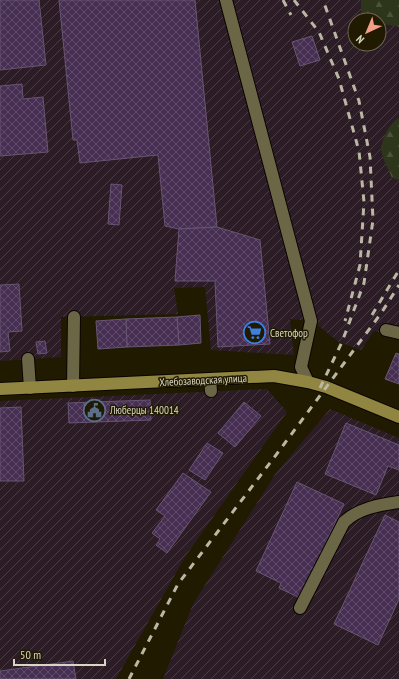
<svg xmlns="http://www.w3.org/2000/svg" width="399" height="679" font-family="'PT Sans Narrow',sans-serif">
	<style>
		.industrial { fill: url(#industrial-furrows); fill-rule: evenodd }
		.forest { fill: url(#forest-firs) }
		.building { fill: url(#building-cross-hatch); stroke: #675671 }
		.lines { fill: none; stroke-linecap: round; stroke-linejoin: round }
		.minor-casing { stroke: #0a0500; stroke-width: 14 }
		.major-casing { stroke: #0a0500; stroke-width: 14 }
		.minor { stroke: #6b6646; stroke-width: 12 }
		.major { stroke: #908541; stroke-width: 12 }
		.rail { stroke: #bab7a4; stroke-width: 3; stroke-dasharray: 7 7; stroke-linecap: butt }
		.labels { text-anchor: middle; stroke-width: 3; stroke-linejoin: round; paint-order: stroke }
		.poi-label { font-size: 11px; fill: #d8d6c4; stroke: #201b00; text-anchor: start }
		.street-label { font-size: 11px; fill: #d8d6c4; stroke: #201b00 }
	</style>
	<defs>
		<pattern id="industrial-furrows" width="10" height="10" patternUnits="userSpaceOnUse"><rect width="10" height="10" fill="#2c1c25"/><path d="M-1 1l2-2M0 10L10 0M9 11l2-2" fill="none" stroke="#4a3c43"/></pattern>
		<pattern id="forest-firs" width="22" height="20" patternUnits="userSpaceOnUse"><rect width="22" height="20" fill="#2d361b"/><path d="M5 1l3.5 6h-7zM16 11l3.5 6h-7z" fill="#4b523a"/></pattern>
		<pattern id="building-cross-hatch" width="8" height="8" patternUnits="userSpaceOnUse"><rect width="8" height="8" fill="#472f53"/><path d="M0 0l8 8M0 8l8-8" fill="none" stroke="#614c6a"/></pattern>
	</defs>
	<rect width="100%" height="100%" fill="#201b00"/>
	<g class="industrial">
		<path d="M0,0H399V337L374,331L361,350L339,342L312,321L290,319L294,355L211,350L205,287L174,288L178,314L61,317V357L0,361ZM355,20H379V44H355Z"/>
		<path d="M267,389L287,412L185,557L116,679H0V401Z"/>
		<path d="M330,409L399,438V679H163L193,604L276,473Z"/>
	</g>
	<g class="forest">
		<path d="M361,0H399V27L379,23V20H367L361,13Z"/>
		<path d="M399,118V180L392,178C389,170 384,162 382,154C379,142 389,123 399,118Z"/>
	</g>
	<g class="building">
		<path d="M0,0H39L46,65L0,70Z"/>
		<path d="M59,0H195L217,227L179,229L165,226L158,155L80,163L77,140H73Z"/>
		<path d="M312,36L320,60L300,66L292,42Z"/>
		<path d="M22,84L23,99L43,97L48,152L0,156V86Z"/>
		<path d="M111,184L122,185L119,225L108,224Z"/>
		<path d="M217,227L260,240L270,344L218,347L215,281H175L179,229Z"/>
		<path d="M19,284L22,331L8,332L10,351L0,352V285Z"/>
		<path d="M200,315L201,343L179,345L177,317Z"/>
		<path d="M177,317L179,345L127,347L126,319Z"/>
		<path d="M126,319L127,347L98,349L96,321Z"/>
		<path d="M45,341L47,353L38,354L36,342Z"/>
		<path d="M396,353L399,354V384L385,379Z"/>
		<path d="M150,400L151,420L69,423L68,403Z"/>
		<path d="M244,402L261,416L235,447L218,433Z"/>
		<path d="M21,407L24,481H0V408Z"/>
		<path d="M346,423L399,445V470L388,466L376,495L325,474Z"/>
		<path d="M207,443L223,453L205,480L189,470Z"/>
		<path d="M183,473L211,492L167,553L156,545L160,539L152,533L165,516L156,510Z"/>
		<path d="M297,482L344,504L300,598L279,588L281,583L256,571Z"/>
		<path d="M385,515L399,522V599L378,645L334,624Z"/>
		<path d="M73,661L76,679H0V671Z"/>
	</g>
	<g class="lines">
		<defs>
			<g id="minor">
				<path d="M226,0L311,321L301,367L308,382"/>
				<path d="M386,330L399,333"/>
				<path d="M28,359L30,388"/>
				<path d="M210,379L211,391"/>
				<path d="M73,386L74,317"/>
				<path d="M300,608L344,522C359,508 379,505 399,502"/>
			</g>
			<path id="major" d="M0,389L274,376L308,382L326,387L399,417"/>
		</defs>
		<use href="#minor" class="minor-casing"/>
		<use href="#major" class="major-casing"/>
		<use href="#minor" class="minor"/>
		<use href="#major" class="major"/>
		<g class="rail">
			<path d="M283,0L291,15"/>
			<path d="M294,0L319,32L339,79L359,151L364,202L360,265L345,321"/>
			<path d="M372,315L399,270"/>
			<path d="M320,388L342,342L364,283L373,220L370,157L359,101L323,0"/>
			<path d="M129,679L178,584L279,451L382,312L399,285"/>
		</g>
	</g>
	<defs>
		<symbol id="supermarket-ring" viewBox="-11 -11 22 22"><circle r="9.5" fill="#201b00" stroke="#3f7fe0" stroke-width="1.5"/><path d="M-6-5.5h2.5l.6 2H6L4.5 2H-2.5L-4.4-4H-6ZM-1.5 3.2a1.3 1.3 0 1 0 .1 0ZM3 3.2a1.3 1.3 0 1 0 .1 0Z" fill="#3f7fe0"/></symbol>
		<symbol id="civic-ring" viewBox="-11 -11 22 22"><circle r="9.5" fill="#201b00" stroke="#5c6f8a" stroke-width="1.5"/><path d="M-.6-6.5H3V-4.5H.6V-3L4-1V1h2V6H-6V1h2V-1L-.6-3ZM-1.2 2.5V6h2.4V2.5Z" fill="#5c6f8a"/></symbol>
	</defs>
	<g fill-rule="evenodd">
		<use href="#supermarket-ring" x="242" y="320" width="25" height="25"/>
		<use href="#civic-ring" x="82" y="398" width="25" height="25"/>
	</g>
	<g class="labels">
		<g class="poi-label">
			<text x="270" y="337">Светофор</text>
			<text x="110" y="414">Люберцы 140014</text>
		</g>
		<g class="street-label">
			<text transform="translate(203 380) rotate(-3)" y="4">Хлебозаводская улица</text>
		</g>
	</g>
	<g transform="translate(367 32) rotate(224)"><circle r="19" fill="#201b00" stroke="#6a664e"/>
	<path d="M0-3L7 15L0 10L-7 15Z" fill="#f49e87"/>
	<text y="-6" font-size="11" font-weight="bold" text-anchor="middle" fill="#d8d6c4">N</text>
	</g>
	<path d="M14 659v6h91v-6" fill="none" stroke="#d8d6c4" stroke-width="2"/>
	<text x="20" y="659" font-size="12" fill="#d8d6c4" stroke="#201b00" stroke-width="3" paint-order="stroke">50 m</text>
</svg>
